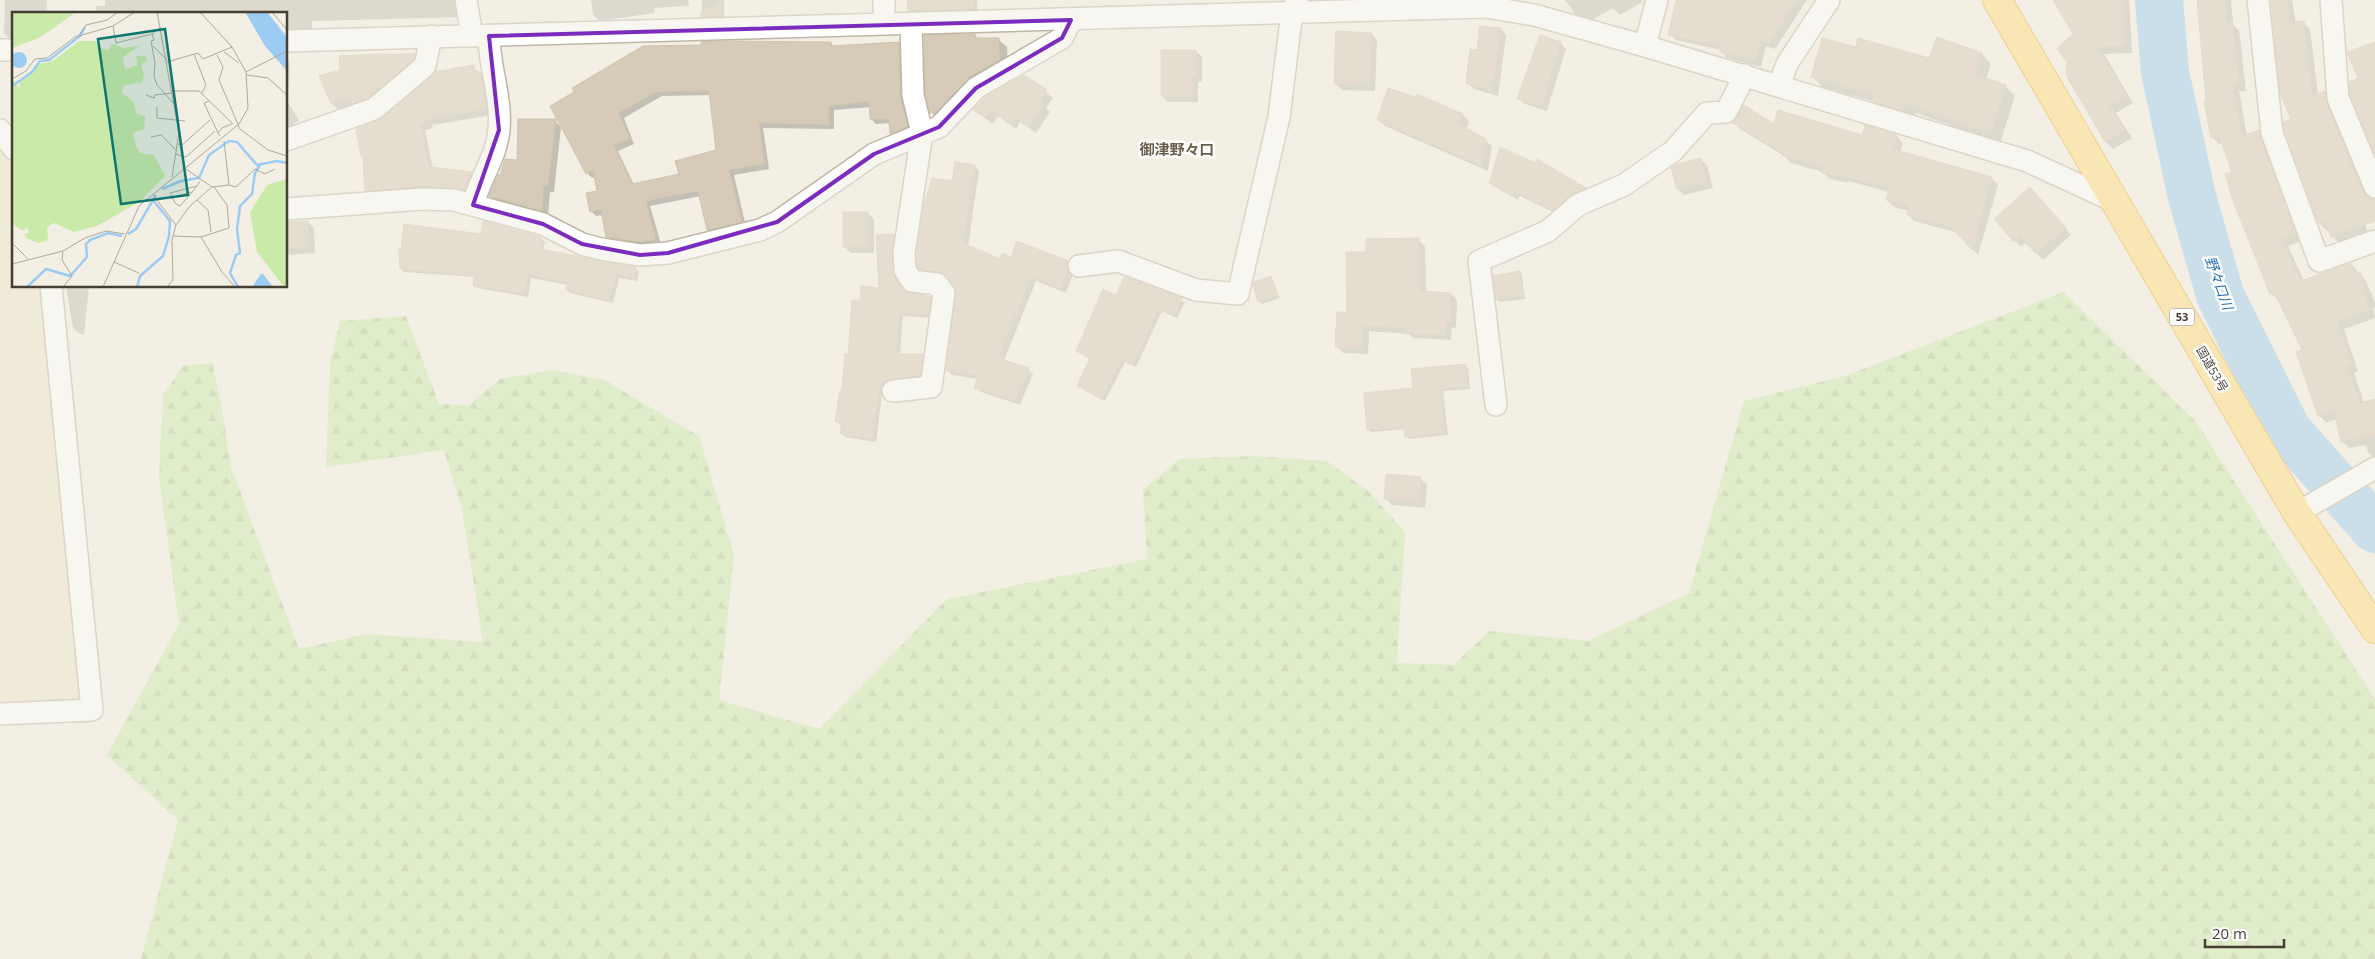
<svg xmlns="http://www.w3.org/2000/svg" width="2375" height="959" font-family="'Open Sans','Noto Sans JP',sans-serif">
	<style>
		.education { fill: #ede6cd }
		.forest { fill: url(#forest-firs) }
		.shadow { fill: #0003; fill-rule: evenodd }
		.lines { fill: none; stroke-linecap: round; stroke-linejoin: round }
		.river { stroke: #9cccf4; stroke-width: 48 }
		.building { fill: #d5cbb8; stroke: #d0c4ab; fill-rule: evenodd }
		.minor-casing { stroke: #bfb7a6; stroke-width: 24 }
		.trunk-casing { stroke: #e6aa2a; stroke-width: 30 }
		.minor { stroke: #fff; stroke-width: 21 }
		.trunk { stroke: #ffdc7a; stroke-width: 28 }
		.marked { fill: none; stroke: #7b2cbf; stroke-width: 4; stroke-linejoin: round }
		.labels { text-anchor: middle; stroke-width: 5; stroke-linejoin: round; paint-order: stroke }
		.shield { fill: #fff; stroke: #7d7970; stroke-width: 1 }
		.shield-label { font-size: 11px; font-weight: bold; fill: #453f33 }
		.street-label { font-size: 12px; fill: #453f33; stroke: #fff }
		.water-label { font-size: 14px; font-style: italic; fill: #2773b7; stroke: #fff }
		.quarter-label { font-size: 15px; font-weight: bold; fill: #695e4a; stroke: #fff }
		.inset-river { fill: none; stroke: #9cccf4; stroke-width: 2.5 }
		.inset-road { fill: none; stroke: #ada99d; stroke-width: 1 }
		.view { fill: #0f766e; fill-opacity: 0.15; stroke: #0f766e; stroke-width: 2.5 }
		.inset-edge { fill: none; stroke: #453f33; stroke-width: 2.5 }
	</style>
	<defs>
		<pattern id="forest-firs" width="22" height="20" patternUnits="userSpaceOnUse" patternTransform="scale(1.25)"><rect width="22" height="20" fill="#caeaaa"/><path d="M5 1l3.5 6h-7zM16 11l3.5 6h-7z" fill="#afca93"/></pattern>
	</defs>
	<rect width="100%" height="100%" fill="#f3efe4"/>
	<path class="education" d="M0,152L14,165V286H45L86,703L0,706Z"/>
	<path class="forest" d="M2064,292L2196,422L2375,699V959H141L178,820L107,755L179,624L159,476L163,395L183,366L212,363L221,404L231,467L299,649L368,634L483,642L462,509L444,450L326,467L330,364L340,321L406,316L439,404L469,405L500,379L552,370L604,380L699,436L734,555L719,700L819,729L947,599L1147,559L1143,490L1179,459L1251,456L1327,461L1368,491L1405,532L1397,663L1454,665L1489,631L1588,641L1689,593L1744,401L1845,376Z"/>
	<g class="shadow">
		<path d="M5,0H47L46,14H14V38H9L4,33Z"/>
		<path d="M105,0H465L466,17L312,21V35L286,51V14H97L96,6H105Z"/>
		<path d="M591,0H688L689,6L654,8V13L600,21L593,15Z"/>
		<path d="M702,0H724V19H705L702,16Z"/>
		<path d="M909,0H977L978,14L915,16L909,10Z"/>
		<path d="M1565,0H1641L1643,2L1620,15L1613,8L1590,21L1578,18Z"/>
		<path d="M1677,0H1807L1775,49L1766,46L1761,67L1727,58L1721,50L1676,40L1670,34Z"/>
		<path d="M2055,0H2129L2132,53L2104,54L2133,103L2116,113L2132,138L2113,149L2106,142L2067,74L2074,34Z"/>
		<path d="M2198,0H2231L2233,25L2239,30L2246,91H2239L2247,135L2259,131L2266,138L2302,241L2288,246L2304,281L2351,264L2366,281L2375,303V307L2373,308L2375,318L2344,329L2358,371L2354,373L2364,403L2375,401V459L2368,452L2366,445L2349,448L2342,441L2337,419L2326,423L2320,416L2298,352L2303,350L2278,300L2271,293L2223,143L2219,144L2212,137Z"/>
		<path d="M2272,0H2292L2296,23L2303,22L2310,29L2318,95L2325,92L2331,99L2333,111L2370,200L2363,219L2368,233L2339,243L2332,236L2330,230L2327,231L2320,224L2286,130L2293,120Z"/>
		<path d="M1501,29L1506,35L1498,96L1474,89L1468,83L1478,51Z"/>
		<path d="M1371,34L1377,40L1375,91L1342,90L1335,83Z"/>
		<path d="M975,35L978,39H998L1007,47L1008,68L940,120L931,112Z"/>
		<path d="M1938,39L1982,54L1991,64L1986,79L2005,86L2015,96L2000,143L1916,113L1914,120L1884,111L1873,101L1822,87L1813,77L1857,49L1930,60Z"/>
		<path d="M831,43L834,47L899,44L904,49L912,132L896,138L891,133L890,123L876,124L871,119V107L834,110V129L763,128L769,169L734,175L746,227L713,235L708,230L701,196L650,206L661,244L646,247L612,242L607,236L603,215L596,216L591,211L599,192L596,176L592,178L587,173L552,106ZM711,95L717,151L681,175L634,185L618,151L634,144L624,118L662,96Z"/>
		<path d="M1560,43L1566,49L1547,111L1525,104L1519,99Z"/>
		<path d="M1196,51L1202,57V82H1198V102H1168L1162,96Z"/>
		<path d="M414,55L420,61L359,109L354,104L338,110L332,103Z"/>
		<path d="M286,56L290,64L288,102L299,121L294,123L301,138L286,148Z"/>
		<path d="M473,67L486,79L492,115L432,125L433,128L425,130L433,169L471,173L477,179L471,196H373L367,190L365,158L362,156L383,120Z"/>
		<path d="M1024,76L1053,98L1046,108L1050,112L1036,133L1020,122L1016,129L998,116L993,124L974,110Z"/>
		<path d="M1417,95L1463,115L1469,122L1466,129L1485,140L1492,146L1488,171L1385,126L1379,120L1416,98Z"/>
		<path d="M14,100V108L10,103Z"/>
		<path d="M555,121L561,127L554,192H550L548,216L497,202L490,196Z"/>
		<path d="M1734,123L1863,137L1897,136L1903,143L1900,153L1991,178L1998,185L1978,255L1958,233L1914,221L1908,215L1909,211L1894,207L1887,200L1889,192L1849,181L1848,183L1830,179L1823,172L1791,163L1784,156L1740,129Z"/>
		<path d="M1700,159L1707,165L1713,188L1684,195L1678,189Z"/>
		<path d="M1537,161L1585,189L1590,194L1559,215L1520,196L1518,200L1491,183L1535,165Z"/>
		<path d="M975,167L979,171L968,246L1001,260L1012,258L1067,262L1072,267V277L1066,293L1036,281L1004,361L1028,369L1033,374L1020,405L981,392L976,387L979,379L952,375L947,370L957,290L948,277L926,274L920,269L953,182Z"/>
		<path d="M2036,195L2071,235L2043,260L2027,242L2021,247L2015,241Z"/>
		<path d="M868,213L874,220V253H851L844,246Z"/>
		<path d="M308,222L314,228L315,253L291,255L286,252V224Z"/>
		<path d="M482,235L541,239L545,242L543,251L635,268L639,272L637,281L619,278L613,303L570,293L567,290L568,285L531,278L528,297L477,288L474,285L475,277L404,272L401,269Z"/>
		<path d="M894,236L897,239L895,258L898,282L906,293L930,298L934,301L932,318L903,316L900,355H922L926,359L923,379L896,382L883,386L876,442L845,437L841,433L842,426L837,422L861,302L880,289Z"/>
		<path d="M1418,239L1425,246L1426,293L1451,294L1457,300L1456,328L1452,327L1451,340L1414,338L1409,334L1369,331L1368,354L1343,353L1337,346L1367,253Z"/>
		<path d="M1519,273L1522,275L1525,299L1500,302L1497,300Z"/>
		<path d="M1270,277L1280,298L1262,304L1259,301Z"/>
		<path d="M1125,278L1185,302L1177,318L1162,311L1136,367L1125,362L1105,401L1079,386L1091,359L1077,351L1117,297Z"/>
		<path d="M66,286H89L84,334H80L73,328Z"/>
		<path d="M1465,365L1468,368L1470,389L1443,391L1448,435L1409,439L1406,436V429L1371,432L1369,430L1414,390Z"/>
		<path d="M1420,478L1427,485L1425,508L1392,505L1386,499Z"/>
	</g>
	<g class="lines">
		<path class="river" d="M2159,0L2165,72L2192,197L2220,295L2287,430L2375,529"/>
	</g>
	<g class="building">
		<path d="M722,0V16L701,17V12Z"/>
		<path d="M907,0H973V9L908,11Z"/>
		<path d="M1676,0H1797L1769,43L1760,41L1755,61L1720,52L1721,46L1668,35Z"/>
		<path d="M2053,0H2123L2125,46L2098,47L2127,96L2109,105L2125,130L2105,142L2066,75L2067,62L2057,48L2073,34Z"/>
		<path d="M2197,0H2225L2227,23L2232,22L2239,84L2233,85L2242,136L2259,130L2296,234L2282,239L2301,281L2351,263L2355,274L2360,272L2367,291L2363,293L2370,310L2337,322L2352,364L2347,366L2360,403L2375,399V435L2341,442L2334,411L2318,416L2296,352L2302,350L2274,292L2270,294L2233,201L2225,174L2232,172L2219,136L2211,138L2204,100H2206Z"/>
		<path d="M2271,0H2287L2290,23L2304,21L2312,96L2325,91L2326,103L2363,192L2368,197L2375,199V221L2331,237L2326,222L2319,224L2284,130L2283,122L2291,119L2280,94Z"/>
		<path d="M1480,26L1501,28L1492,91L1466,83L1470,49L1477,50Z"/>
		<path d="M1336,31L1372,33L1369,85L1334,84Z"/>
		<path d="M975,34V38H999L1000,59L970,77L936,112L930,113L925,93L924,35Z"/>
		<path d="M1540,35L1561,42L1542,106L1517,99Z"/>
		<path d="M1937,37L1982,53L1975,74L2006,85L1991,134L1906,104L1904,111L1872,101L1875,95L1811,77L1822,38L1856,47L1858,38L1929,58Z"/>
		<path d="M722,41L831,42V46L899,42L900,95L908,126L890,134L889,119H870L869,102L829,106V125L759,123L765,164L729,170L742,222L707,230L698,191L646,201L656,239L641,242L606,237L601,210L590,212L586,193L597,191L593,170L586,174L550,106L574,92L572,88L643,46L701,45V42ZM709,91L716,150L675,161L679,174L632,184L614,145L630,139L619,113L656,92Z"/>
		<path d="M2375,42V154L2350,95L2349,82L2358,78L2347,52Z"/>
		<path d="M1161,50H1196V76H1192V96H1161Z"/>
		<path d="M379,54H415L414,59L368,98L352,104L351,97L331,104L319,76L340,70L339,56Z"/>
		<path d="M474,65L475,73L480,72L486,109L427,119V122L420,124L429,167L472,172L464,190L422,186L365,191L363,156H361L356,129L382,119L435,72Z"/>
		<path d="M1024,75L1047,90L1040,102L1044,105L1029,127L1014,117L1010,123L991,111L986,118L973,110L984,98Z"/>
		<path d="M1388,88L1415,97L1417,94L1463,114L1459,124L1486,139L1482,166L1377,120Z"/>
		<path d="M1744,105L1774,124L1778,110L1862,135L1865,125L1897,135L1893,149L1992,177L1972,250L1951,227L1907,215L1909,206L1886,200L1889,188L1843,176L1842,177L1822,173L1823,168L1783,156L1785,154L1732,123Z"/>
		<path d="M518,119H556L548,186H544L542,211L489,196L498,175H500L505,159L517,160Z"/>
		<path d="M1500,147L1535,163L1537,159L1586,188L1570,195L1552,211L1514,191L1512,196L1489,183Z"/>
		<path d="M1701,158L1707,182L1677,189L1671,167L1677,164Z"/>
		<path d="M955,162L975,165L963,243L1000,259L1002,253L1011,257L1017,241L1068,261V271L1061,289L1031,277L998,358L1029,368L1015,401L974,388L978,375L946,371L956,290L943,273L919,269L917,266V254L923,208L932,178L952,181Z"/>
		<path d="M2030,187L2066,228L2036,254L2020,236L2014,242L1994,219Z"/>
		<rect x="843" y="212" width="25" height="35"/>
		<path d="M308,221L309,247L286,249V222Z"/>
		<path d="M483,221L538,236L542,238L540,249L636,267L634,278L616,275L609,301L566,290L568,283L528,275L525,294L473,286L474,275L400,269L399,249H401L404,224L481,234Z"/>
		<path d="M894,234L892,254L894,277L906,292L931,297L928,315L899,313L896,354H923L920,376L892,379L880,383L873,439L845,435L840,433L842,423L835,422L840,390H842L845,354H848L852,300H860L861,286L879,288L876,235Z"/>
		<path d="M1419,238L1420,291L1451,293L1450,322H1446L1445,335L1406,333V328L1363,325L1362,348L1335,347L1337,312H1347L1346,252H1366V239Z"/>
		<path d="M1520,271L1523,296L1496,300L1493,276Z"/>
		<path d="M1271,276L1278,295L1258,302L1253,286L1254,282Z"/>
		<path d="M1124,277L1182,298L1174,316L1159,309L1133,365L1122,360L1102,399L1077,386L1090,358L1076,351L1103,289L1116,295Z"/>
		<path d="M1465,364L1468,386L1441,389L1445,433L1405,437L1404,427L1367,430L1364,393L1413,388L1411,369Z"/>
		<path d="M1386,474L1421,477L1419,502L1384,499Z"/>
	</g>
	<g class="lines">
		<defs>
			<g id="minor">
				<path d="M466,0L472,36"/>
				<path d="M2258,0L2272,133L2319,261L2375,241"/>
				<path d="M2331,0L2338,98L2375,187"/>
				<path d="M884,24V0"/>
				<path d="M286,41L1486,7L1534,15L1645,46L2027,161L2114,201"/>
				<path d="M1645,46L1657,0"/>
				<path d="M0,50H14"/>
				<path d="M1779,86L1787,64L1829,0"/>
				<path d="M0,130L14,149"/>
				<path d="M286,140L374,109L425,66L431,36"/>
				<path d="M473,205C479,179 497,157 499,129C502,98 489,67 489,36"/>
				<path d="M286,209L422,199L454,200L543,224L582,244L601,249L640,255L668,253L760,230L777,222L874,154L939,127L976,88L1062,38L1071,20"/>
				<path d="M1079,266L1118,261L1196,290L1238,294L1279,117L1292,12L1297,0"/>
				<path d="M893,391L931,387L944,293L937,284L912,281L905,270L904,253L922,133L913,95L911,24"/>
				<path d="M1496,405L1479,261L1548,231L1578,205L1624,185L1673,151L1707,113L1726,112L1745,75"/>
				<path d="M2297,513L2375,468"/>
				<path d="M0,714L92,710L51,286"/>
			</g>
			<path id="trunk" d="M1997,0L2297,513L2375,629"/>
		</defs>
		<use href="#minor" class="minor-casing"/>
		<use href="#trunk" class="trunk-casing"/>
		<use href="#minor" class="minor"/>
		<use href="#trunk" class="trunk"/>
	</g>
	<path d="M0 0H2375V959H0ZM1071,20L1062,38L976,88L939,127L874,154L777,222L668,253L640,255L582,244L543,224L473,205L499,130L489,36Z" fill="#f3efe4" fill-opacity=".55" fill-rule="evenodd"/>
	<path class="marked" d="M1071,20L1062,38L976,88L939,127L874,154L777,222L668,253L640,255L582,244L543,224L473,205L499,130L489,36Z"/>
	<g class="labels">
		<rect class="shield" x="2169.5" y="308.5" width="25" height="17" rx="4"/>
		<g class="shield-label">
			<text x="2182" y="321">53</text>
		</g>
		<g class="street-label">
			<text transform="translate(2212 369) rotate(60)" y="4">国道53号</text>
		</g>
		<g class="water-label">
			<text transform="translate(2219 283) rotate(70)" y="5">野々口川</text>
		</g>
		<g class="quarter-label">
			<text x="1177" y="155">御津野々口</text>
		</g>
	</g>
	<g transform="translate(12 12)">
		<rect width="275" height="275" fill="#f3efe4"/>
		<path d="M0,0H64L29,25L0,36ZM67,29H84L87,36L97,38L101,32L111,36L129,33L111,45L113,57L126,53L124,44H134L135,49L129,52L132,63L130,70L111,74L110,81L121,89L125,102L133,104L132,117L121,121L124,134L128,141L142,143L153,164L127,190L85,214L62,220L42,211L35,215L36,228L26,231L14,226L12,222L17,221L15,215L11,219L0,212V67L8,77L7,71L28,52L41,49ZM275,167V275H272L245,240L238,200L255,173Z" fill="#caeaaa"/>
		<path d="M233,0H255L275,25V59L253,34ZM-1 48a8 8 0 1 1 16 0a8 8 0 1 1-16 0ZM249,262H251L261,275H240Z" fill="#9cccf4"/>
		<path class="inset-river" d="M0,74L20,60L28,49L37,48L68,24L73,15M150,177L169,169L187,166L197,143L217,129L225,130L245,153L265,149L275,151M116,222L124,217L144,183M15,275L34,257L58,264L75,245L74,232L78,228L96,221L110,224M125,275L128,264L151,244L157,224L158,209L140,187M226,275L218,261L224,243L228,241L225,217L228,194L240,182L243,161L248,153"/>
		<path class="inset-road" d="M145,0L167,121L160,165M260,0L275,18M101,14L104,31L140,22M149,15L140,22L142,28L139,29L143,51L142,64L145,73L162,92M67,23L74,13L95,8L106,0M141,34L155,48M212,40L227,51M182,42L194,73L190,81M205,43L211,55L207,68L228,117L256,138L275,144M155,50L186,41L191,47L220,35M234,60L275,39M235,63L256,66L275,83M0,67L14,59L23,47L35,46L63,25L101,14L123,0M160,79H187L221,112M134,83L142,86L143,83L160,81M197,89L192,91L206,121M145,95V106L173,109M208,124L206,121L210,116L220,112M139,125L149,123L165,139M166,132L170,133L198,108M164,142L174,145L203,119M174,157L200,175L217,173L212,129M217,173L224,175L243,157L253,162L263,157M185,174L158,181L163,191L168,194L181,179L185,174L188,169M141,183L164,213M160,186L179,180M185,188L196,198L199,220M161,224L189,225L217,216L215,193L202,175M189,225L210,260L223,275M0,231L16,247M51,240L50,248L60,264L51,275M102,250L127,261M0,252L51,239L73,226L94,219L113,222M91,275L127,194L227,112L236,96L234,60L220,35L188,0M155,275L161,268L160,228L164,213L178,194L200,175"/>
		<path class="view" d="M153,17L176,183L109,192L86,27Z"/>
		<rect width="275" height="275" class="inset-edge"/>
	</g>
	<path d="M2205 939v8h79v-8" fill="none" stroke="#453f33" stroke-width="2.5"/>
	<text x="2212" y="939" font-size="15" fill="#453f33" stroke="#ffffff" stroke-width="4" paint-order="stroke">20 m</text>
</svg>
